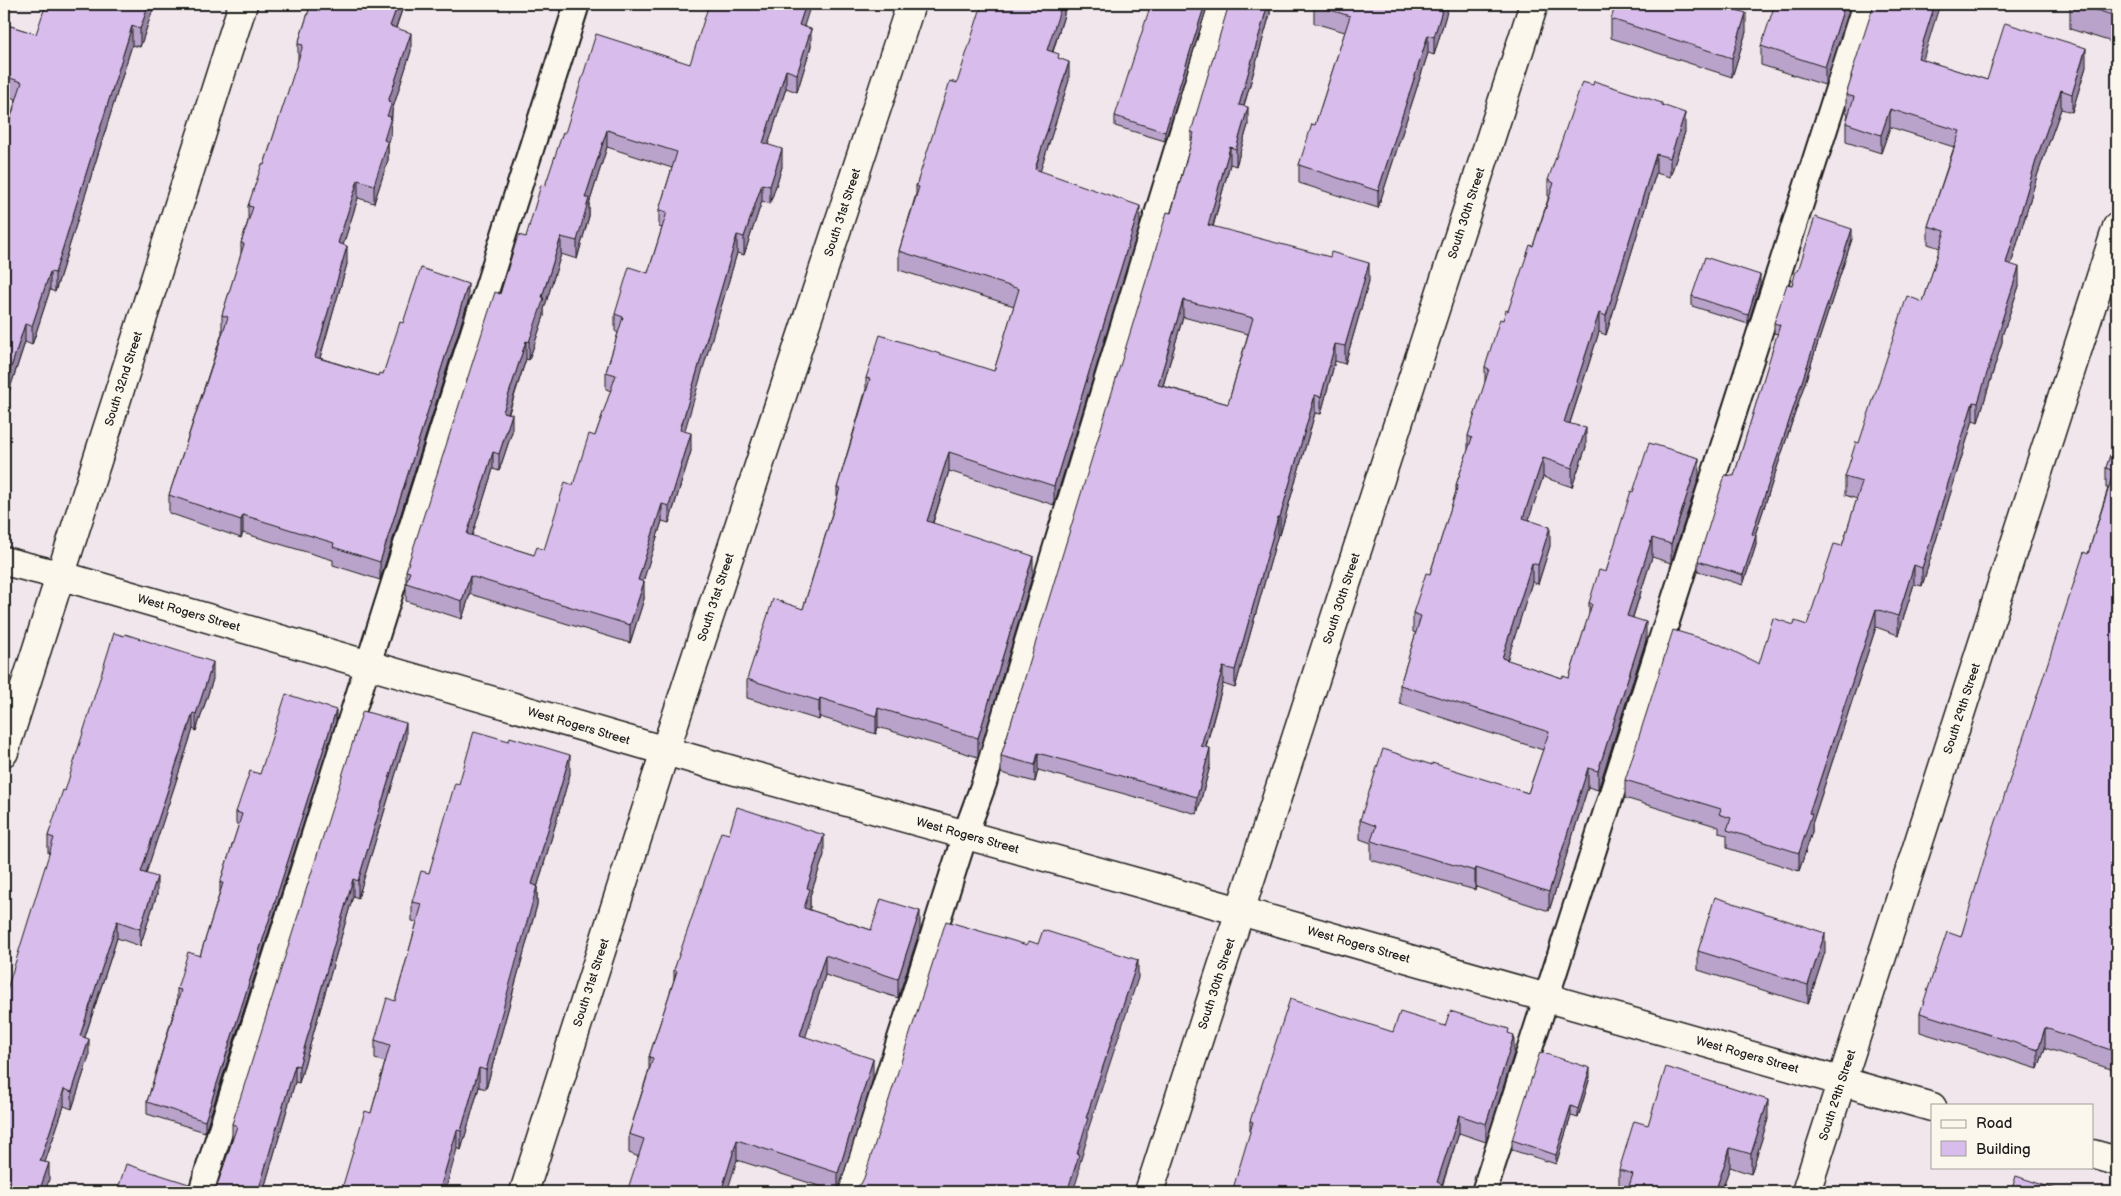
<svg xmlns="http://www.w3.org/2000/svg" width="2121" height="1196" font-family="'Balsamiq Sans',sans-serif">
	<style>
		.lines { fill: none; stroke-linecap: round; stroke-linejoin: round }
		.lane-casing { stroke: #1c1c1c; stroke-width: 28 }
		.street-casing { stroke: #1c1c1c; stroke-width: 31 }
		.lane { stroke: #fbf7ec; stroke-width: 24 }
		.street { stroke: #fbf7ec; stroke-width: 28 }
		.wall { fill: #baa3cb; stroke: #1c1c1c; fill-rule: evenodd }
		.shaded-wall { fill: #9784a5; stroke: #1c1c1c }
		.building { fill: #d8bdec; stroke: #1c1c1c; fill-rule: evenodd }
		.labels { text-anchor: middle; stroke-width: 4.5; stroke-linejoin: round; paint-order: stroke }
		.street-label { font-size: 12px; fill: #1c1c1c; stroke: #fbf7ec }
	</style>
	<rect width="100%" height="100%" fill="#f0e6ec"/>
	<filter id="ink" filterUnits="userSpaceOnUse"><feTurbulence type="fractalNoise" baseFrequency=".02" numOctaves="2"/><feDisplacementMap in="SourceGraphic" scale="10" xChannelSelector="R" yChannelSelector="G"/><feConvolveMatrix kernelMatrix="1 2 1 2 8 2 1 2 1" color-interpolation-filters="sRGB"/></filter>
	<g filter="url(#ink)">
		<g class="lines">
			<defs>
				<g id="lane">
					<path d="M201,1192L577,4"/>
					<path d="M851,1192L965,835L984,783L1221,4"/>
					<path d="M1484,1192L1865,4"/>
				</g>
				<g id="street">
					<path id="s1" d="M4,561L59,575L707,763L1240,911L1932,1107"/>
					<path id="s2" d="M4,752L243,4"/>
					<path d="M2092,1154L2117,1161"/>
					<path id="s3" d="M524,1192L665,751L911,4"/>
					<path id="s4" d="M1149,1192L1534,4"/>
					<path id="s5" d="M1806,1192L2117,227"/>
				</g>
			</defs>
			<use href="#lane" class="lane-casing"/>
			<use href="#street" class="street-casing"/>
			<use href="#lane" class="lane"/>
			<use href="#street" class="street"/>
		</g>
		<g class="wall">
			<path d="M311,4H404L396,28L411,51L392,111L391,135L388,144V160L374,203L358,198L343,245L347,264L320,358L378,376L383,374L403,323L468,302L380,580L333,565V560L243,533L241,538L169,513V495L222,333V315L241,255V243L248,221V206L264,165L298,62V44Z"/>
			<path d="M1064,4V15L1053,52L1059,59L1069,80L1040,171L1140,224L1054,505L949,471L933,523L1033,574L978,757L878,727L876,734L820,717L819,720L747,698V679L803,609L837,497V488L866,389V378L994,371L1014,306L899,270V251L916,194V186L957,83Z"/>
			<path d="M1208,4L1165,141L1115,126V116Z"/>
			<path d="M1270,4V14L1244,106L1248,125L1236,166L1230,164L1213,227L1369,281L1345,364L1335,361L1321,414L1315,413L1280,535L1278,534L1235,688L1223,684L1206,747L1210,766L1197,814L1038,770L1035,782L1001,773V756L1171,213L1191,143V132ZM1183,317L1248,334L1228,404L1163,386Z"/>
			<path d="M1448,4V8L1434,55L1428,53L1378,208L1299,183V165L1315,125L1345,32L1314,23V5Z"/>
			<path d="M1851,4L1825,85L1761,65V46Z"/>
			<path d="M2070,4H2117V24L2112,42L2070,29Z"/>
			<path d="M1611,19L1746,32L1732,77L1611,38Z"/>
			<path d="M4,24L36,34L148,24L140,47L132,45L55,292L50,290L32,345L25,342L4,407V139L16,99L4,95Z"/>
			<path d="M804,26L811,46L797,92L786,88L768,145L782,167L770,204L762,201L744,255L737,253L684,431L691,451L669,523L662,521L643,581L644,599L630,643L470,594L462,619L406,601V571L500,294L526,237L565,133L690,64ZM607,147L672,168L659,210V227L662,228L648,273L615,314V331L618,333L606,372V389L611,391L595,436L544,550L534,555L472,536L493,469L499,471L512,432L509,413L526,359L529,360L544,316V309L561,254L577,259L589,216V204Z"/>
			<path d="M1923,60L1987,80L2086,67L2072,112L2061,109L2037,176L2011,265L2019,286L2002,336V342L1978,422L1973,420L1922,586L1914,584L1898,635L1876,627L1812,824V832L1799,871L1727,848V835L1719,833V827L1625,798V780L1759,664L1794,625H1807L1842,546L1857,499L1845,495V477L1923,302L1940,248L1928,244V226L1954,147L1890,127L1881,153L1846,142V123L1848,114L1846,113V95L1851,81V75Z"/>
			<path d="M1662,105L1685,132L1670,177L1656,173L1606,335L1599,332L1570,423L1586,447L1572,487L1543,477L1528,520L1550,546L1538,584L1532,582L1507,660L1562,678H1569L1589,615V603L1606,572L1633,492L1699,477L1671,563L1652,557L1633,617L1646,640L1598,790L1588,787L1549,911L1476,887L1475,890L1371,860V843L1360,839V820L1432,765L1528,793L1543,750L1400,704V685L1416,633L1413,632V613L1430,574L1456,492V485L1468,450V436L1485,383V367L1503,320L1508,311L1533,246L1548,199V180Z"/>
			<path d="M1852,239L1755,535L1756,545L1743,585L1698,571V561L1734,476L1778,334L1774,333V323L1798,271Z"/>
			<path d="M1760,285L1748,324L1692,306V296Z"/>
			<path d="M2117,433V1071L2045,1048L2038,1069L1920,1032V1013L1961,937L2088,554L2108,488H2106V468Z"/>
			<path d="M213,679L196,731L193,729L146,873L157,894L140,946L117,938L85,1037L89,1056L72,1109L64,1106L45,1162L49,1180L4,1192L50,854L48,853V836L65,791Z"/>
			<path d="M336,721L205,1132L147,1114V1102L177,1001V989L200,956L220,892V883L239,824H236V812L260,774Z"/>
			<path d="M406,740L358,898L353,896L299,1083L295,1082L263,1192H215L232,1141V1124Z"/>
			<path d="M570,774L537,888V905L486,1089L479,1087L461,1150L371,1113L385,1062L375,1059V1040L395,1001L417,922L412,921V902L429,873L459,784Z"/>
			<path d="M729,834L824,855L810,896V910L871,930H920L898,998L825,975L805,1037L873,1078L838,1192L737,1160L639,1157L629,1153V1134L649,1069V1057L674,980V970Z"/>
			<path d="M1698,951L1825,952L1808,1004L1698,970Z"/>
			<path d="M1445,1026L1509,1034L1514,1053L1486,1142L1459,1133L1442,1187L1250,1132V1121L1393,1032Z"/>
			<path d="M1590,1077L1578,1118L1571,1116L1556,1164L1512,1150V1140Z"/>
			<path d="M1768,1119L1751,1174L1730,1167L1721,1192H1627H1628L1619,1189V1170L1648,1125Z"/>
		</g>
		<g class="shaded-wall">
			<path d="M149,4H155L140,47V29Z"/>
			<path d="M398,4H404L390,44V26Z"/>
			<path d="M806,4H811L799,42V25Z"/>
			<path d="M1059,4H1064V15L1047,69V50Z"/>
			<path d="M1205,4H1208L1165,141V132Z"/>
			<path d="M1268,4H1270V14L1239,123V105Z"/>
			<path d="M1444,4H1448V8L1434,55V37Z"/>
			<path d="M1845,4H1851L1825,85V67Z"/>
			<path d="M1935,4H1940L1918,76V58Z"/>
			<path d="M2115,4H2117V24L2112,42V15Z"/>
			<path d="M1746,13V32L1732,77V58Z"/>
			<path d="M132,26V45L55,292V273Z"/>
			<path d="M811,29V46L797,92V74Z"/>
			<path d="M411,33V51L392,111L391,135L388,144V160L374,203V185L384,140L387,116L388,102Z"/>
			<path d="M1428,35V53L1378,208V191Z"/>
			<path d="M2086,48V67L2072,112V94Z"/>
			<path d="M1069,62V80L1035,188V169Z"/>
			<path d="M786,70V88L763,161V143Z"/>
			<path d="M2061,90V109L2037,176L2006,282V263L2037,157Z"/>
			<path d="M1248,107V125L1236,166V149Z"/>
			<path d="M1890,109V127L1881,153V135Z"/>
			<path d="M1685,113V132L1670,177V158Z"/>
			<path d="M607,130V147L589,204V216L577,259V241L585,198Z"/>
			<path d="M1230,147V164L1208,243V225Z"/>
			<path d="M782,149V167L770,204V186Z"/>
			<path d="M1656,154V173L1606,335V316Z"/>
			<path d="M358,180V198L338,261V243Z"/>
			<path d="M762,184V201L744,255V237Z"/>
			<path d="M1140,206V224L1054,505V486Z"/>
			<path d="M1852,229V239L1752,544V534Z"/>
			<path d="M737,235V253L680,447V430Z"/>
			<path d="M561,237V254L544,309V316L529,360V342L542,297Z"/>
			<path d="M347,246V264L315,375V357Z"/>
			<path d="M1369,263V281L1345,364V346Z"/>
			<path d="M2019,267V286L2002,336V342L1978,422V403L2001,323Z"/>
			<path d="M50,272V290L32,345V326Z"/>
			<path d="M1760,275V285L1748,324V315Z"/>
			<path d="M468,284V302L380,580V562Z"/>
			<path d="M1183,300V317L1158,402V385Z"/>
			<path d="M1599,313V332L1564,441V422Z"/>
			<path d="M25,324V342L4,407V389Z"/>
			<path d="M526,341V359L503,429V412Z"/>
			<path d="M1335,344V361L1321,414V397Z"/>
			<path d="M1315,395V413L1280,535V517Z"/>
			<path d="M1973,402V420L1922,586V568Z"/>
			<path d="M512,414V432L499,471V454Z"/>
			<path d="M1586,428V447L1572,487V468Z"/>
			<path d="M691,433V451L669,523V506Z"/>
			<path d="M493,452V469L467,552V534Z"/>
			<path d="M949,452V471L927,540V521Z"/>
			<path d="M1543,458V477L1523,537V518Z"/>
			<path d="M1699,458V477L1671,563V544Z"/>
			<path d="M662,504V521L638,598V580Z"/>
			<path d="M243,515V533L241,538V520Z"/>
			<path d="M1278,517V534L1235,688V670Z"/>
			<path d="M1550,527V546L1538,584V565Z"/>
			<path d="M1756,535V545L1743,585V575Z"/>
			<path d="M1652,538V557L1627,635V616Z"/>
			<path d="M1033,556V574L978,757V738Z"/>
			<path d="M1532,563V582L1502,677V658Z"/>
			<path d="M1914,565V584L1898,635V616Z"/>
			<path d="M470,576V594L462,619V601Z"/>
			<path d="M644,582V599L630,643V625Z"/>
			<path d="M1876,609V627L1812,824V832L1799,871V853L1809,813Z"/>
			<path d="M1646,622V640L1598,790V771Z"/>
			<path d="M213,662V679L196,731V714Z"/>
			<path d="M1223,667V684L1201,763V746Z"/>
			<path d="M820,698V717L819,720V701Z"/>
			<path d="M878,708V727L876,734V716Z"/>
			<path d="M336,710V721L205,1132V1121Z"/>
			<path d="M193,713V729L141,889V872Z"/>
			<path d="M406,723V740L358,898V881Z"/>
			<path d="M2117,740V759L2113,754Z"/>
			<path d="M1210,748V766L1197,814V797Z"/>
			<path d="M1038,753V770L1035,782V765Z"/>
			<path d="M570,755V774L537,888V905L486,1089V1070L532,884Z"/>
			<path d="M1588,768V787L1549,911V892Z"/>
			<path d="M824,835V855L810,896V908L804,927V908L807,888Z"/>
			<path d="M1476,868V887L1475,890V871Z"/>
			<path d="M157,877V894L140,946V929Z"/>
			<path d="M353,879V896L299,1083V1066Z"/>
			<path d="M920,911V930L898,998V979Z"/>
			<path d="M117,921V938L80,1052V1036Z"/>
			<path d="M1825,933V952L1808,1004V985Z"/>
			<path d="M825,955V975L800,1055V1035Z"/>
			<path d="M1138,960V978L1088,1130V1136L1079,1166V1173L1073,1192H1067L1086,1118Z"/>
			<path d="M2045,1028V1048L2038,1069V1050Z"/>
			<path d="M1514,1035V1053L1486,1142V1124Z"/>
			<path d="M89,1039V1056L72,1109V1092Z"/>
			<path d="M873,1059V1078L838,1192V1173Z"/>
			<path d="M295,1065V1082L263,1192H258Z"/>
			<path d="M479,1068V1087L461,1150V1131Z"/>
			<path d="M1590,1068V1077L1578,1118V1109Z"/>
			<path d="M64,1089V1106L40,1177V1161Z"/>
			<path d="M1768,1100V1119L1751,1174V1154Z"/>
			<path d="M1571,1106V1116L1556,1164V1155Z"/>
			<path d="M1459,1115V1133L1442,1185V1192L1437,1182Z"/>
			<path d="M457,1130V1149L445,1192H439Z"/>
			<path d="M737,1140V1160L727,1192H721Z"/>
			<path d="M1730,1148V1167L1721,1192H1715Z"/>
			<path d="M49,1163V1180L45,1192H39Z"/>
		</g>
		<g class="building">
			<path d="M46,4H149L140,29L132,26L55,273L50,272L32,326L25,324L4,389V139L22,82L4,76V24L36,34Z"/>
			<path d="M311,4H398L390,26L411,33L388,102L392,103L387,116L391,117L384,140L388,142L374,185L358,180L338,243L347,246L315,357L378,376L379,373L383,374L400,322L403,323L421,268L468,284L380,562L333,547L334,543L243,515L241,520L169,495L228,317L222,315L244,244L241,243L253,207L248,206L262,164L264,165L303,45L298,44Z"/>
			<path d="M709,4H806L799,25L811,29L797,74L786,70L763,143L782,149L770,186L762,184L744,237L737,235L680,430L691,433L669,506L662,504L638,580L644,582L630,625L470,576L462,601L406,583L410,572L406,571L495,292L500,294L518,235L526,237L541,185L545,186L563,132L565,133L596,34L690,64ZM607,130L677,152L659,210L667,212L648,273L629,267L615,314L623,317L606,372L616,375L595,436L589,434L573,485L565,482L544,550L537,547L534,555L467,534L493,452L499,454L512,414L503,412L526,341L529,342L544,298L542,297L561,237L577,241L589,198H585Z"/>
			<path d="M982,4H1062L1047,50L1059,54L1058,58L1069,62L1035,169L1140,206L1054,486L949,452L927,521L1033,556L978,738L878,708L876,716L820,698L819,701L747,679L773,599L803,609L840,488H837L870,379L866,378L880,335L994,371L1019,289L899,251L919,187L916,186L950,81L957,83Z"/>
			<path d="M1151,4H1205L1165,132L1115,116Z"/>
			<path d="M1229,4H1268L1239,105L1248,107L1236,149L1230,147L1208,225L1330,257L1331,252L1369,263L1345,346L1335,344L1321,397L1315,395L1280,517H1278L1235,670L1223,667L1201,746L1210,748L1197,797L1038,753L1035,765L1001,756L1167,212L1171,213L1194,133L1191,132ZM1183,300L1253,318L1228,404L1158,385Z"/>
			<path d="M1315,4H1444L1434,37L1428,35L1378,191L1299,165L1312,124L1315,125L1350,16L1314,5Z"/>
			<path d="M1616,4H1718L1746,13L1732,58L1611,19Z"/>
			<path d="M1775,4H1845L1825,67L1761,46Z"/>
			<path d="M1874,4H1935L1918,58L1987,80L2005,23L2086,48L2072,94L2061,90L2037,157L2006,263L2019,267L2001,323H2002L1978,403L1973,402L1922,568L1914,565L1898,616L1876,609L1809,813L1812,814L1799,853L1727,830L1731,818L1719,814L1721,809L1625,780L1673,630L1717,643L1759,664L1773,618L1794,625L1795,621L1807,625L1834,544L1842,546L1862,482L1845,477L1856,442L1859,443L1907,296L1923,302L1945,231L1928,226L1960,131L1890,109L1881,135L1846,123L1854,97L1846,95L1852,76L1851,75Z"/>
			<path d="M2078,4H2115L2112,15Z"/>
			<path d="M1594,81L1662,103V105L1685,113L1670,158L1656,154L1606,316L1599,313L1564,422L1586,428L1572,468L1543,458L1523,518L1550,527L1538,565L1532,563L1502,658L1562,678L1563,676L1569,678L1592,604L1589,603L1599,570L1606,572L1631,491L1633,492L1649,443L1699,458L1671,544L1652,538L1627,616L1646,622L1598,771L1588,768L1549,892L1476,868L1475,871L1371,841L1376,826L1360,820L1383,749L1432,765V763L1528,793L1549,732L1400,685L1421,616L1413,613L1426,573L1430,574L1458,485H1456L1472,438L1468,436L1489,369L1485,367L1500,319L1503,320L1506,310L1508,311L1530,245L1533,246L1554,183L1548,180L1582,82L1593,85Z"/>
			<path d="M1815,217L1852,229L1752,534L1756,535L1743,575L1698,561L1725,475L1734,476L1780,325L1774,323L1787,284L1792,285L1796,271H1798Z"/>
			<path d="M1705,257L1760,275L1748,315L1692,296Z"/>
			<path d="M2117,433V740L2113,754L2117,755V1052L2045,1028L2038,1050L1920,1013L1947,932L1961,937L1988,846L2084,552L2088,554L2114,471L2106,468Z"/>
			<path d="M114,633L124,636L125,634L213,662L196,714L193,713L141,872L157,877L140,929L117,921L80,1036L89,1039L72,1092L64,1089L40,1161L49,1163L39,1192H4V999L54,838L48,836L63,790L65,791Z"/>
			<path d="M286,694L336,710L205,1121L147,1102L181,990L177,989L188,952L200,956L223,883H220L242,814L236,812L250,771L260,774Z"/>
			<path d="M363,711L406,723L358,881L353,879L299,1066L295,1065L258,1192H215L237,1126L232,1124L362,713Z"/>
			<path d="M474,731L509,741L510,737L570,755L532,884L537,886L486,1070L479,1068L461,1131L457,1130L439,1192H341L365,1111L371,1113L390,1045L375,1040L387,998L395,1001L422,904L412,902L421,871L429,873L455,783L459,784Z"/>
			<path d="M737,807L824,835L807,888L810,889L804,908L871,930L881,899L920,911L898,979L825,955L800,1035L873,1059L838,1173L737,1140L721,1192H627L644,1139L629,1134L653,1058L649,1057L677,971L674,970L721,832L729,834Z"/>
			<path d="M1715,897L1825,933L1808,985L1698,951Z"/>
			<path d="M946,921L1027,945L1029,941L1038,944L1043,930L1138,960L1086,1118H1088L1077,1154L1079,1155L1067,1192H853L854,1188L861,1184L864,1178Z"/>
			<path d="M1290,999L1393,1032L1400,1012L1445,1026L1450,1011L1509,1029L1508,1033L1514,1035L1486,1124L1459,1115L1437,1182L1442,1184L1441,1186L1459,1192H1232L1253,1122L1250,1121Z"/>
			<path d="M1540,1052L1590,1068L1578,1109L1571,1106L1556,1155L1512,1140Z"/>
			<path d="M1666,1067L1768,1100L1751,1154L1730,1148L1715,1192H1627L1633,1174L1619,1170L1634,1121L1648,1125Z"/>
			<path d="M126,1164L214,1192H117Z"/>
			<path d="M2016,1176L2061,1191V1192H2011Z"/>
		</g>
	</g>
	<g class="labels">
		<g class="street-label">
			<text dy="4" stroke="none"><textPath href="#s3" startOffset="1030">South 31st Street</textPath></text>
			<text dy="4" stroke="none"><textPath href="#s4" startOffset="1029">South 30th Street</textPath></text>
			<text dy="4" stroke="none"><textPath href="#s2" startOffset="392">South 32nd Street</textPath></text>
			<text dy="4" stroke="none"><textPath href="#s3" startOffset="625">South 31st Street</textPath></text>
			<text dy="4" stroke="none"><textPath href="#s4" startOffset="624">South 30th Street</textPath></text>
			<text dy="4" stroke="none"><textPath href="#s1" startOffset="192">West Rogers Street</textPath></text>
			<text dy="4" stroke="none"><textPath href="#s5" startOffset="508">South 29th Street</textPath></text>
			<text dy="4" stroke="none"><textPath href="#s1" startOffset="598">West Rogers Street</textPath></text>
			<text dy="4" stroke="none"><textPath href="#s1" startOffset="1002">West Rogers Street</textPath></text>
			<text dy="4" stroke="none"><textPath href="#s1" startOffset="1408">West Rogers Street</textPath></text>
			<text dy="4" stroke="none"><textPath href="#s3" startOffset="220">South 31st Street</textPath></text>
			<text dy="4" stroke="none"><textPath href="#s4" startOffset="219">South 30th Street</textPath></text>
			<text dy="4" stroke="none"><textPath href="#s1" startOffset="1812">West Rogers Street</textPath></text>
			<text dy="4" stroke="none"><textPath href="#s5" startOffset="102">South 29th Street</textPath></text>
		</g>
	</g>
	<rect width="2121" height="1196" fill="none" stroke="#fbf7ec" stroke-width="20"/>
	<rect x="10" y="10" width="2101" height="1176" fill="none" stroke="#1c1c1c" stroke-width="2" filter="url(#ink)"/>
	<rect x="1931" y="1104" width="162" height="65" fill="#fbf7ec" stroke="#a29f99"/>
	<rect x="1941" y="1120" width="25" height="8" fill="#fbf7ec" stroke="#a29f99"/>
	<text x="1976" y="1128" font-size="15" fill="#1c1c1c">Road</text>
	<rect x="1941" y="1141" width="25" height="15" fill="#d8bdec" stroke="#a29f99"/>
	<text x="1976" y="1154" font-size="15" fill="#1c1c1c">Building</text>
</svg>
